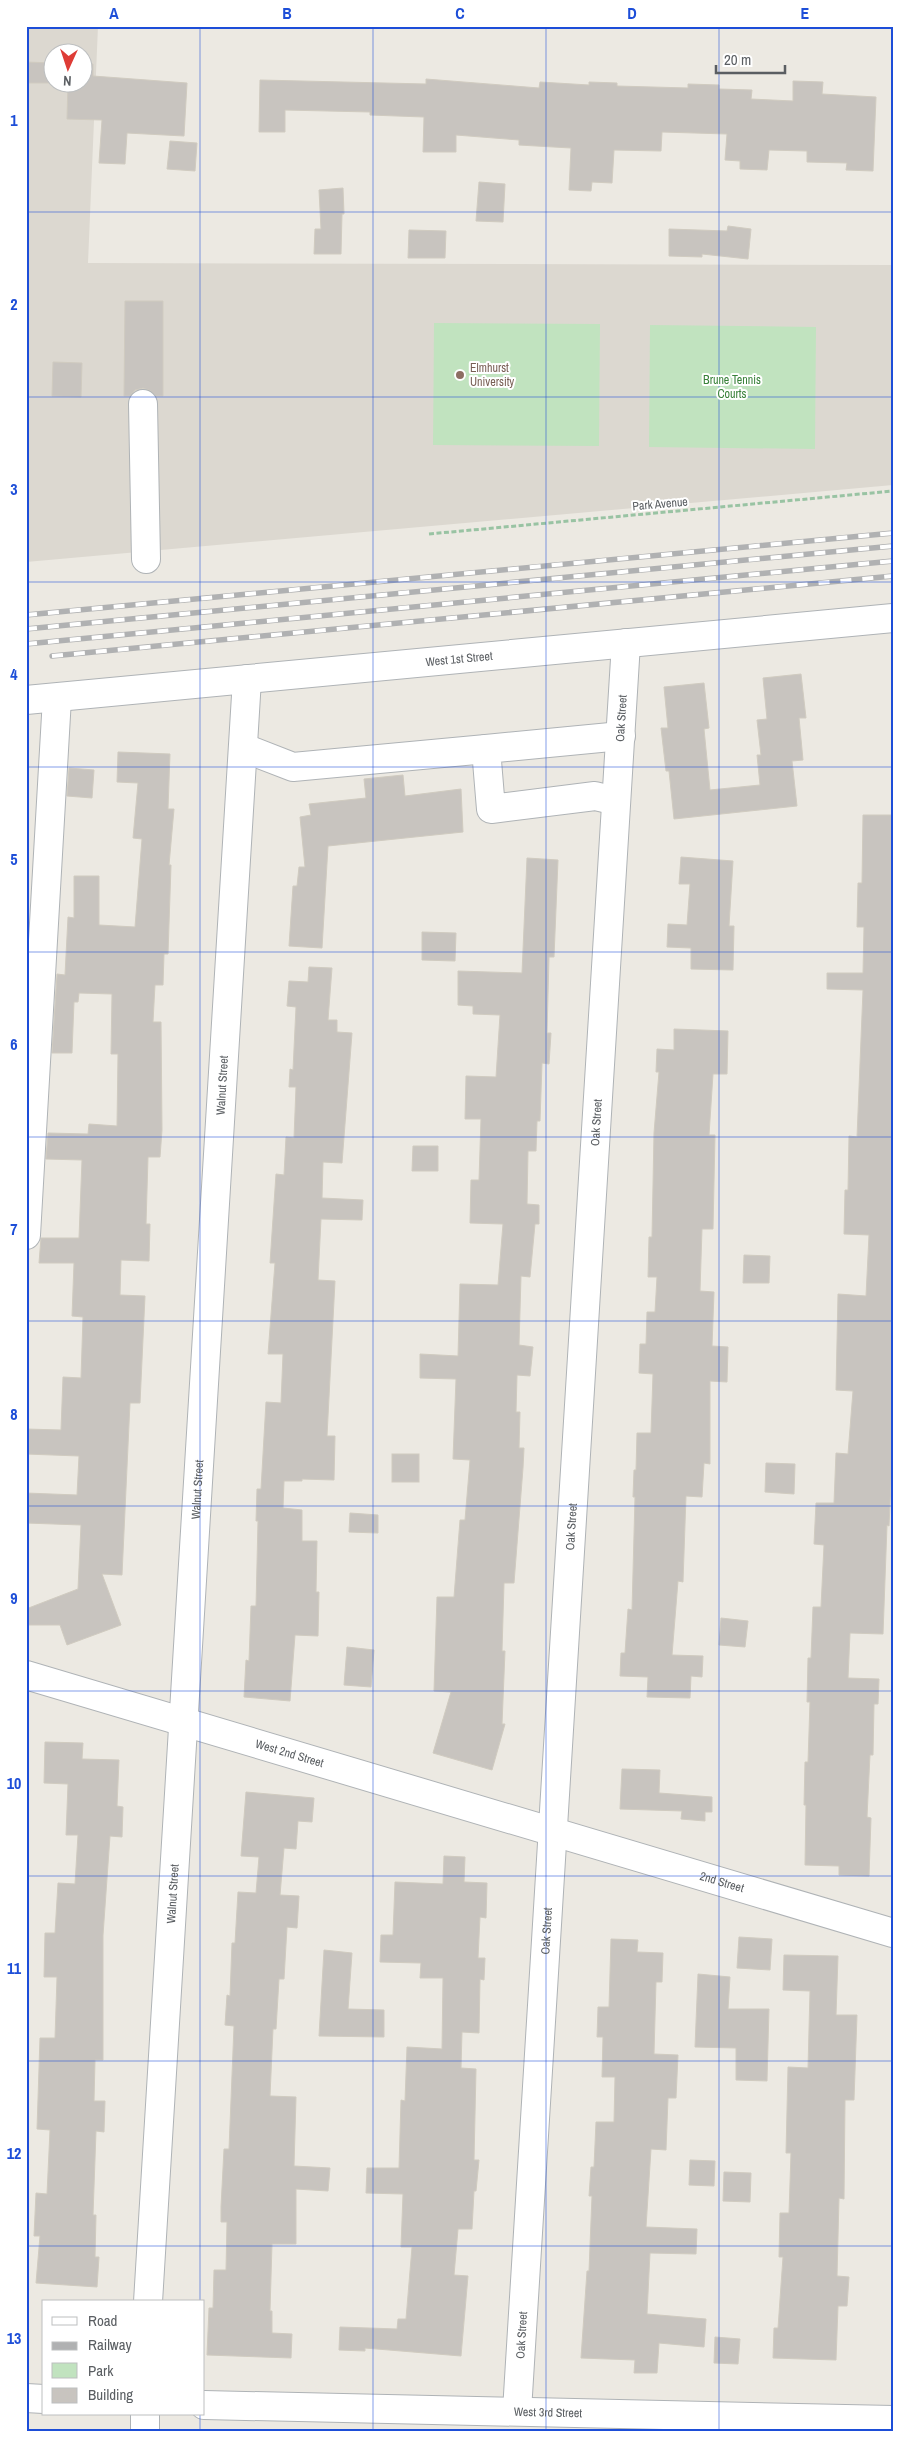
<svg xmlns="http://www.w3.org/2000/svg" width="919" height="2458" font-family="'Archivo Narrow',sans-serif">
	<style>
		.education { fill: #dcd8d0; fill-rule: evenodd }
		.green { fill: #c1e3bf }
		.building { fill: #c8c4bf; stroke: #d0cbc0 }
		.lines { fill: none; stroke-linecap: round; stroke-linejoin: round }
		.minor-casing { stroke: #afb3b6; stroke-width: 30 }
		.path { stroke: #99c3a3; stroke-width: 3; stroke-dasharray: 5 2.5; stroke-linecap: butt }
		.minor { stroke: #fff; stroke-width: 28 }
		.rail-casing { stroke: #b0b1b2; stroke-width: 5.5 }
		.rail { stroke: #fff; stroke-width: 4; stroke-dasharray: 11; stroke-linecap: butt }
		.grid { fill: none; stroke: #1d4ed8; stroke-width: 1; stroke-opacity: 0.55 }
		.education-dot { fill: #8d6e63; stroke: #fff; stroke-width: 2 }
		.labels { text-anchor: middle; stroke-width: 4; stroke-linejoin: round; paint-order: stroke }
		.education-label { font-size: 12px; fill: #785e54; stroke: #fff; text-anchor: start }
		.park-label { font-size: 12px; fill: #39813a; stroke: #fff }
		.street-label { font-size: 12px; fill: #5a5e62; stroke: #fff }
		.neatline { fill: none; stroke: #1d4ed8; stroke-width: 2 }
		.grid-label { font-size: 16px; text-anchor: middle; font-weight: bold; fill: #1d4ed8 }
	</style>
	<rect width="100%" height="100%" fill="#ece9e2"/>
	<path class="education" d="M26,26H98L88,263L893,265V485L26,562ZM52,52H82V82H52Z"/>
	<g class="green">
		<path d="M434,323L600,324L599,446L433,445Z"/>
		<path d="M650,325L816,327L815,449L649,447Z"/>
	</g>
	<g class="building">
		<path d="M26,62L52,63V82H82V64H93V76L187,83L184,136L127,133L125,164L99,163L102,120L67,119L68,83H26Z"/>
		<path d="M426,79L539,88L540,82L589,85V82L617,83V86L688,88V84L719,85V89L752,90L751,99L793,101V81L823,82L822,94L876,97L873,171L846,170L847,163L807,162V151L769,150L767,170L740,169V161L725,160L727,134L662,132L661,151L614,150L612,183L592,182L591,191L569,190L571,148L519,145V140L456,135V152H423L424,117L370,115V112L285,110V132H259L260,80L426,84Z"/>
		<path d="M170,141L197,143L195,171L167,169Z"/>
		<path d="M479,182L505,184L503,222L476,221Z"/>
		<path d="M343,188L344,214H342L341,254H314L315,229H321L319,190Z"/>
		<path d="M728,226L751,229L748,259L702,254V257L669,256V229L727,231Z"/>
		<path d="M409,230L446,231L445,258H408Z"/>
		<path d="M125,301H163V396H156L151,391L143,388L135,390L130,396H124Z"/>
		<path d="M53,362L82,363L81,397L52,396Z"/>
		<path d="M801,674L806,718H799L803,760L792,761L797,806L674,819L669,771H666L661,728H668L664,687L704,683L709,728L704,729L710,790L760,785L757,755H761L757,720L767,719L763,678Z"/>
		<path d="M118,752L170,754L168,809H174L169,865H171L168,954H164L163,985H155L153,1022H161L162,1130L160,1157H148L146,1224H150L149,1261L121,1260L120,1295L145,1296L140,1403H130L122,1575L102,1574L121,1625L67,1645L60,1625H26V1609L78,1589L81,1525L26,1523V1493L77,1495L79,1456L26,1454V1429L61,1430L63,1377L81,1378L83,1317L72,1316L74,1263H39L41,1238H79L82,1160L46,1159L48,1133L88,1134L89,1124L117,1126L118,1054H111L112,994L79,993L78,1002H74L72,1053H52L57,974L65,975L68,917L74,918V876H99V925L135,927L142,839L133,838L138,783L117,782Z"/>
		<path d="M69,768L94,770L92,798L67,796Z"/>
		<path d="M403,775L405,796L461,789L463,832L328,846L322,948L289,946L293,886H297L299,867H305L300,817L311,815L309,804L366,798L364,779Z"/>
		<path d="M863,815H893V1443L889,1526L887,1525L883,1634L850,1633L848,1678L879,1679L878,1704H874L873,1755H870L867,1817L871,1818L869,1876L839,1875V1866L805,1865L806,1805H804L805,1762H808L810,1702H807L808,1658H811L813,1607H821L824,1545L814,1544L816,1503H834L836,1453L848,1454L853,1391L836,1390L838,1294L866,1296L869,1235L844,1234L845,1190H848L849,1136L857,1137L863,990L827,989V973H863L864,927H857L858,883H862Z"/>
		<path d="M681,857L733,861L729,926H734L733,970L691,969V948L667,947L668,924L687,925L690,884H679Z"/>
		<path d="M527,858L558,860L554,957H549L547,1033H551L549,1064L542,1063L540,1121H537L536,1151H528L527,1204L539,1205V1224H535L530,1277L521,1276L519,1345L533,1347L530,1376L517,1375L516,1412H520L519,1448H524L523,1468L514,1583H504L502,1651H505L502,1724H505L492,1770L433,1753L451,1692L434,1691L437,1597H454L460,1520H465L470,1460L453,1459L456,1379L420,1378V1354L458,1356L460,1284L498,1285L503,1224L470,1223L471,1180H479L481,1119H465L466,1076L496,1077L500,1015L473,1014V1006L458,1005V971L522,973Z"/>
		<path d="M422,932L456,933L455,961L422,960Z"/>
		<path d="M309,967L332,968L328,1020H337V1032L352,1033L342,1163L323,1162L322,1198L363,1200L362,1220L321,1219L318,1280L335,1281L327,1436H335L334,1480L302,1479V1481H284L283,1508L302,1510V1541H317L316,1592H319L318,1636L295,1635L290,1701L244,1697L246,1660L249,1661L251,1606H256L258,1521H256L257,1489H261L266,1402L281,1403L283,1354H268L275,1263H270L276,1174L284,1175L286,1137L294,1138L296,1087H289L290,1069L293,1070L296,1007L287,1006L289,981L308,982Z"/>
		<path d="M674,1029L728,1031L727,1074H713L709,1135H715L713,1229H702L700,1291L714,1292L712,1346L728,1347L727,1382L710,1381V1464L704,1463L702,1497L686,1496L683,1582L678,1581L672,1655L703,1656L702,1677L691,1676L690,1698L647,1697L648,1677L620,1676L621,1653H625L628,1609L632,1610L635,1497H633L634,1470H636L637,1433H651L653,1374L639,1373L640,1344H646L647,1312H655L657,1277H648L649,1237H652L654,1133L659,1072H656L657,1049L674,1050Z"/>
		<path d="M413,1146H438V1171H412Z"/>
		<path d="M744,1255L770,1256L769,1283H743Z"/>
		<rect x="392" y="1454" width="27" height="28"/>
		<path d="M766,1463L795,1464L794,1494L765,1492Z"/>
		<path d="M350,1513L378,1515V1533L349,1532Z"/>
		<path d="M721,1618L748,1621L745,1647L719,1645Z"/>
		<path d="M347,1647L374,1650L371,1687L344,1685Z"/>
		<path d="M45,1742L83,1743L82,1759L119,1760L117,1806L123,1807L122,1837L110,1836L103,1935V2060H95L94,2101H105L104,2132L96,2131L93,2215H96L95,2257H99L97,2287L36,2283L40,2236H34L36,2193L47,2194L50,2130L37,2129L40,2038H55L57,1977H44L45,1933H55L58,1883L75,1884L78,1835H66L68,1784L44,1783Z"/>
		<path d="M622,1769L660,1770L659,1793L712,1797V1812H705V1821L681,1819L682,1811L620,1809Z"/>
		<path d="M246,1792L314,1798L312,1822L298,1821L296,1849L284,1848L280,1895L299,1896L297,1928L287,1927L284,1979H279L276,2029H273L270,2096L296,2097L294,2166L330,2168L328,2191L296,2189V2244H272L270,2311H272V2333L292,2334L291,2358L207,2355L209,2308H213L214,2270H226L227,2222H221V2207L224,2149H229L234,2026L225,2025L227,1995L230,1996L232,1943H235L238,1892L256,1893L259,1857L241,1856Z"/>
		<path d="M444,1856L465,1857L464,1882L487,1883L486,1918L480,1917L478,1958H485L484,1980L480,1979L479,2033L462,2032L461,2068L476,2069L474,2160H479L476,2191H474L472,2229H458L454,2275L468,2276L461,2356L365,2348V2351L339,2350L340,2327L397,2329L398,2319H406L412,2247H401L403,2194L366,2193L367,2168H399L401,2100L405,2101L407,2047L442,2049L443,1978H420L421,1963L380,1962L381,1935H393L395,1882L443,1884Z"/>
		<path d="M739,1937L772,1939L770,1970L737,1968Z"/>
		<path d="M611,1939L638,1940L637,1952L663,1953L662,1982H656L654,2054L678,2055L676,2098H668L666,2150L651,2149L646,2227L697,2229L696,2254L650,2253L647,2314L706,2319L704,2347L659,2343L657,2373H634L635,2360L581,2358L587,2271H589L592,2196H589L591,2167H594L596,2122H614L615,2077H602L603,2037H597L598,2007H609Z"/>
		<path d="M324,1950L352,1953L348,2009L384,2010V2037L319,2036Z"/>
		<path d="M784,1955L838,1956L836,2015H857L854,2100H845L844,2199L839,2198L837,2276L849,2277L847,2306H838L836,2360L773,2358L774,2328H778L783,2257H779L780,2213H789L791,2153H786L788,2067L808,2068L810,1991L783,1990Z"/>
		<path d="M698,1974L730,1977L728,2009H769L767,2081L736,2080V2048L695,2047Z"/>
		<path d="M690,2160L715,2161L714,2186L689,2185Z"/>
		<path d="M724,2172L751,2173L750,2202L723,2201Z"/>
		<path d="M715,2337L740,2339L738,2364L714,2363Z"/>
	</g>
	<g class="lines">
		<defs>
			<g id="minor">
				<path d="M143,404L146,559"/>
				<path id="s1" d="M26,700L893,618"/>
				<path d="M244,748L293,767L486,749"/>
				<path d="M616,801L595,796L491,809L486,749L621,736"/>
				<path d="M26,1235L57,698"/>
				<path id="s2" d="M26,1675L893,1933"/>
				<path id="s3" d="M148,2302L247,679"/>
				<path d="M26,2398L44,2399"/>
				<path id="s4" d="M204,2405L893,2420"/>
				<path id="s5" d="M517,2411L626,643"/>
				<path d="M145,2432V2414"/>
			</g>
		</defs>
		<use href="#minor" class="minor-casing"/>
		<path class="path" d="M429,534L893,491"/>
		<use href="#minor" class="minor"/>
		<defs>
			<g id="rail">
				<path d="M26,615L893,533"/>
				<path d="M26,629L893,546"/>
				<path d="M26,644L893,561"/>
				<path d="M52,656L893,576"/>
			</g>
		</defs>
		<use href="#rail" class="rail-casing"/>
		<use href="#rail" class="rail"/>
	</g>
	<path class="grid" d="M200,26V2302M373,26V2432M546,26V2432M719,26V2432M26,212H893M26,397H893M26,582H893M26,767H893M26,952H893M26,1137H893M26,1321H893M26,1506H893M26,1691H893M26,1876H893M26,2061H893M26,2246H893M200,2414V2432"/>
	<circle class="education-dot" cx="460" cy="375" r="5"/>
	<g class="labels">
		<g class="education-label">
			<text x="470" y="372">Elmhurst<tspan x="470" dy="14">University</tspan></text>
		</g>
		<g class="park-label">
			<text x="732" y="384">Brune Tennis<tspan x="732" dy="14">Courts</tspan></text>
		</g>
		<g class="street-label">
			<text transform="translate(660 504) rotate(-5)" y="4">Park Avenue</text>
			<text dy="4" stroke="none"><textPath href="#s1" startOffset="435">West 1st Street</textPath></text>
			<text dy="4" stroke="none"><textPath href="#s5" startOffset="1696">Oak Street</textPath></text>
			<text dy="4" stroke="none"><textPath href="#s3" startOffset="1219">Walnut Street</textPath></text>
			<text dy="4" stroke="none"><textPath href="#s5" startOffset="1291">Oak Street</textPath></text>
			<text dy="4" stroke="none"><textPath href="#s3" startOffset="814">Walnut Street</textPath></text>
			<text dy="4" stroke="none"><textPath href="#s5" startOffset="886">Oak Street</textPath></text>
			<text dy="4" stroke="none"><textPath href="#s2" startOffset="275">West 2nd Street</textPath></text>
			<text dy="4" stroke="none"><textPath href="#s2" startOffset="726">2nd Street</textPath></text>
			<text dy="4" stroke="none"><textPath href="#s3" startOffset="409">Walnut Street</textPath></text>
			<text dy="4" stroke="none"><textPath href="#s5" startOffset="481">Oak Street</textPath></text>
			<text dy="4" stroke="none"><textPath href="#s5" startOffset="76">Oak Street</textPath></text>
			<text dy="4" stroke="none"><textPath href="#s4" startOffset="344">West 3rd Street</textPath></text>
		</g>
	</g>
	<rect width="919" height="2458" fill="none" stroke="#ffffff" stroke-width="55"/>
	<rect x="42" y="2300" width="162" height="115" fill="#ffffff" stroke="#bdbfc0"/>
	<rect x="52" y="2317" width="25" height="8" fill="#ffffff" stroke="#bdbfc0"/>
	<text x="88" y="2326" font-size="15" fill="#5a5e62">Road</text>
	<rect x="52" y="2342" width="25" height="8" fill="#b0b1b2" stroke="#bdbfc0"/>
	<text x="88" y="2350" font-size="15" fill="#5a5e62">Railway</text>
	<rect x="52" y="2363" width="25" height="15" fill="#c1e3bf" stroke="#bdbfc0"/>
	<text x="88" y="2376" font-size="15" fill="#5a5e62">Park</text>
	<rect x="52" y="2388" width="25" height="15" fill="#c8c4bf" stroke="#bdbfc0"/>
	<text x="88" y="2400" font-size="15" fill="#5a5e62">Building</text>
	<g transform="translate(68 68) rotate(183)"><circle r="24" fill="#ffffff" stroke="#bdbfc0"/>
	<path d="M0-4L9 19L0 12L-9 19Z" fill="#de3c36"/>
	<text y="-8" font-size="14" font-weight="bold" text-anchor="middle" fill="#5a5e62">N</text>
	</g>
	<path d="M716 65v8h69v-8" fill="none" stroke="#5a5e62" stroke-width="2.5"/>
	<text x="724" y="65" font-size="15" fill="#5a5e62" stroke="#ffffff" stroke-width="4" paint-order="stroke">20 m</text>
	<rect x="28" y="28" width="864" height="2402" class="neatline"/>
	<g class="grid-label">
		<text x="114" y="19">A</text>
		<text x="287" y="19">B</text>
		<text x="460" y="19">C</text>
		<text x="632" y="19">D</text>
		<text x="805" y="19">E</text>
		<text x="14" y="126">1</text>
		<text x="14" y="310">2</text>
		<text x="14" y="495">3</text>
		<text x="14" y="680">4</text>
		<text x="14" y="865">5</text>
		<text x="14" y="1050">6</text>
		<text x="14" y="1235">7</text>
		<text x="14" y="1420">8</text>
		<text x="14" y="1604">9</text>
		<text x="14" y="1789">10</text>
		<text x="14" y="1974">11</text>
		<text x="14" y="2159">12</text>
		<text x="14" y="2344">13</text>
	</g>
</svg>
